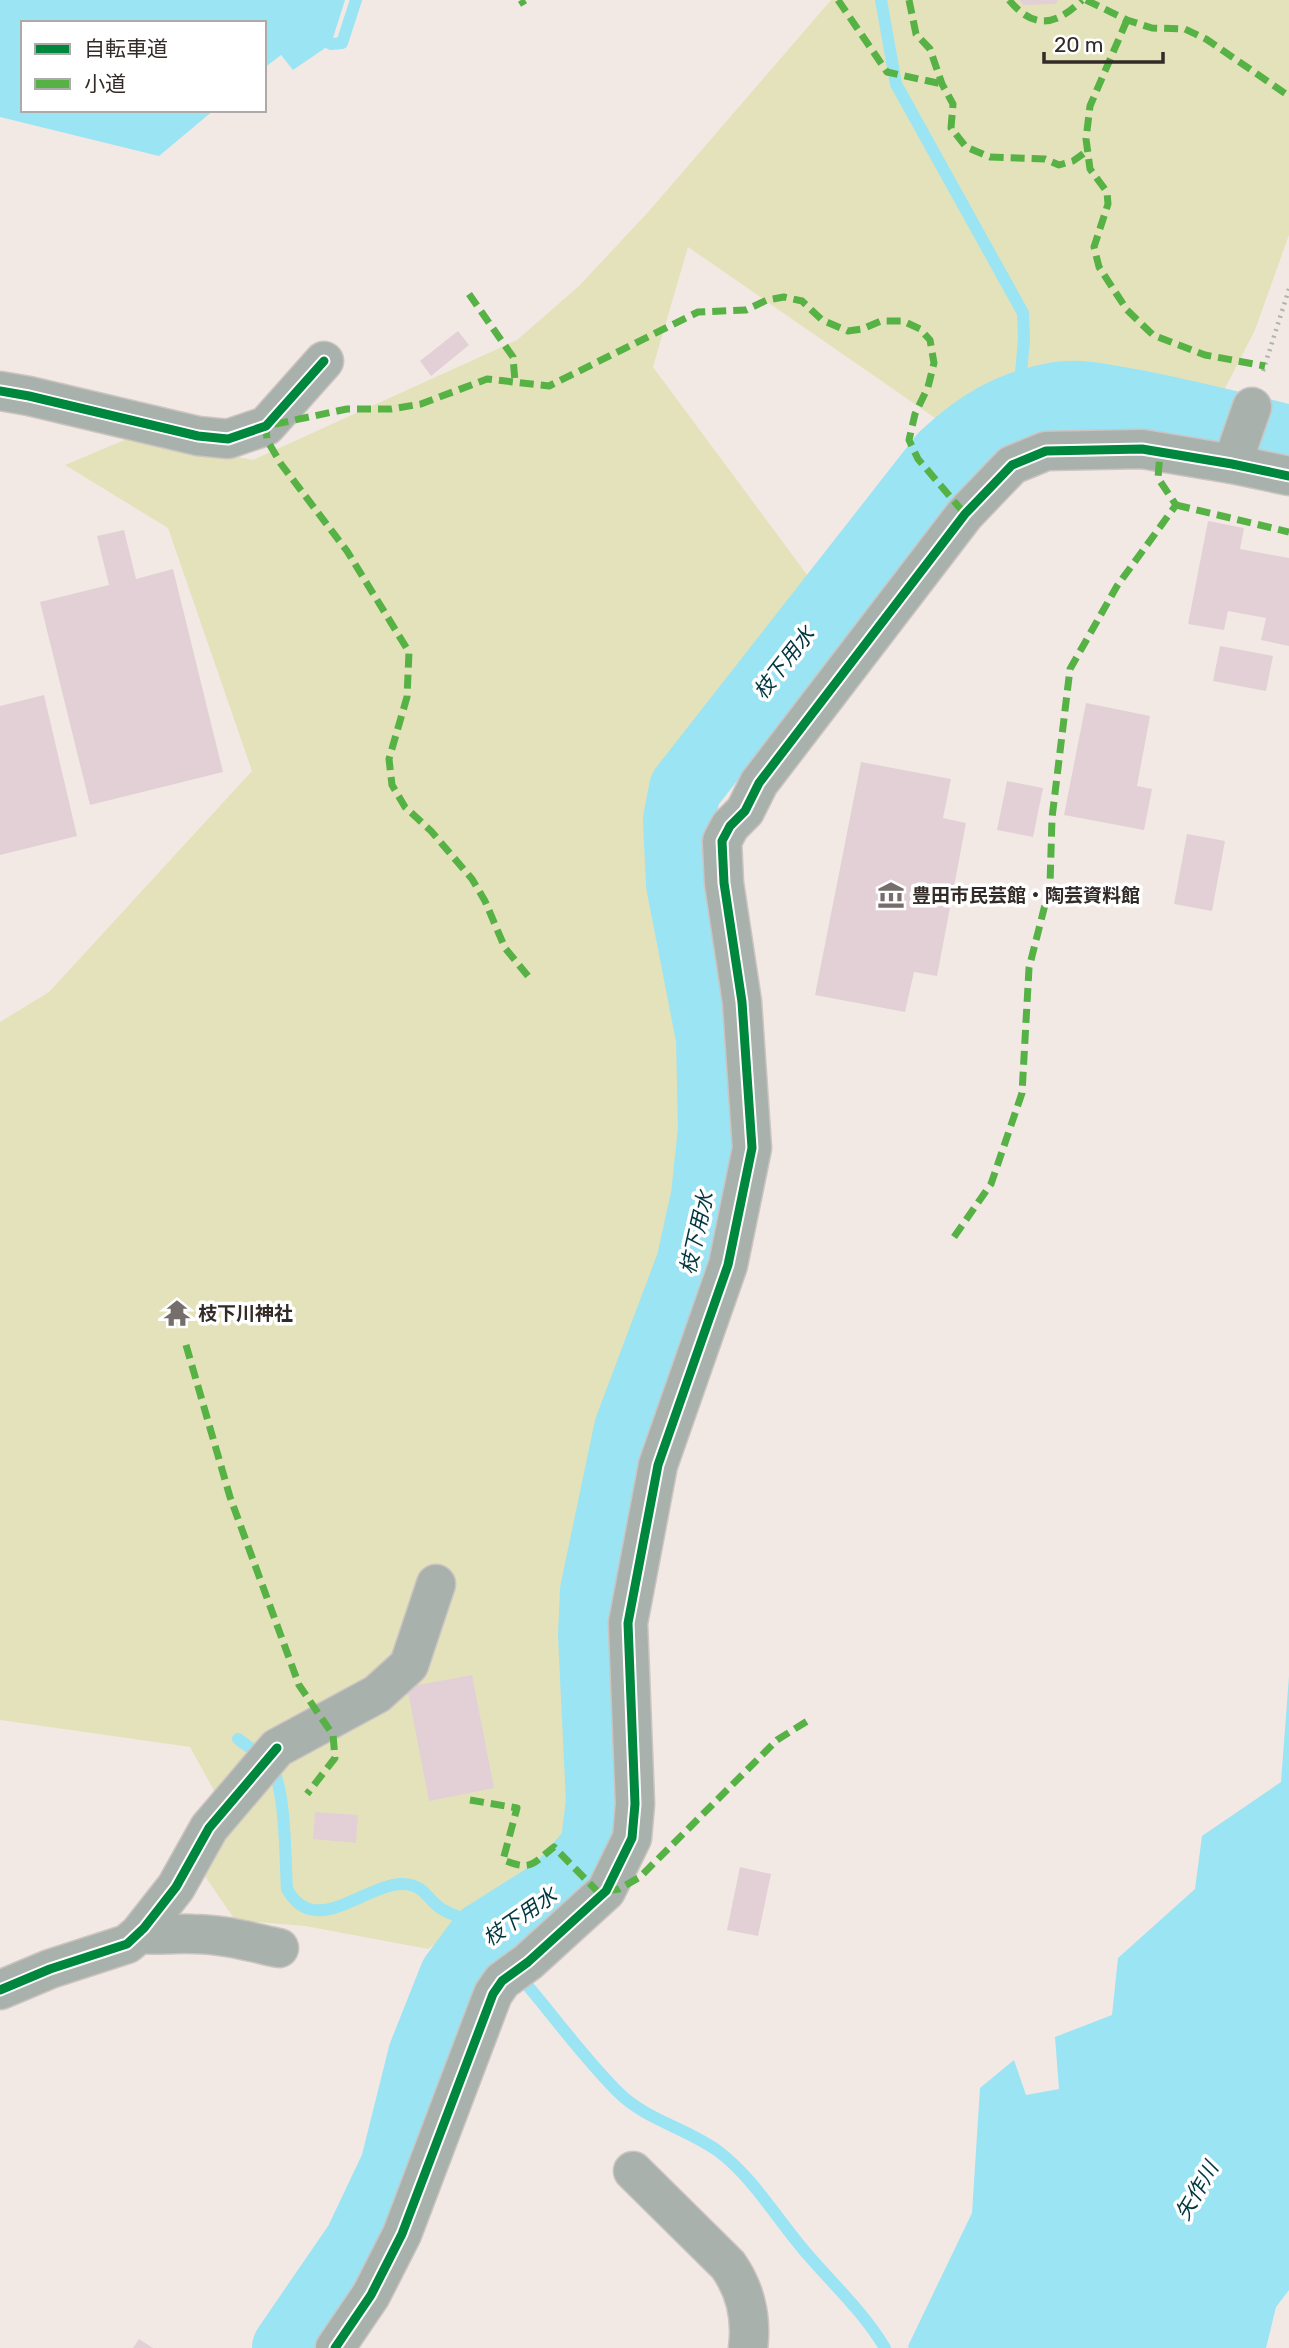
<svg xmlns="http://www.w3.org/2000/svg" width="1289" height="2348" font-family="Rubik,'Noto Sans JP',sans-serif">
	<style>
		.green { fill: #e4e2bb }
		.water { fill: #9ae4f3 }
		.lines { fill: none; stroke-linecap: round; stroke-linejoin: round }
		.stream { stroke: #9ae4f3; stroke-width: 12 }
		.river { stroke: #9ae4f3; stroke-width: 72 }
		.building { fill: #e3d0d6 }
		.minor-casing { stroke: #cbc4c0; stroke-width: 41 }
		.path { stroke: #b0b2ae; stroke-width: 4.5; stroke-dasharray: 2 5; stroke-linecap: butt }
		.minor { stroke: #a9b1ad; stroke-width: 38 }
		.quiet { stroke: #56b245; stroke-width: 7; stroke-dasharray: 14 7; stroke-linecap: butt }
		.cycleway-casing { stroke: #fff; stroke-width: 13 }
		.cycleway { stroke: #00873e; stroke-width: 9 }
		.labels { text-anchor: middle; stroke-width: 7; stroke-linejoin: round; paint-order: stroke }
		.poi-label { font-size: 19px; font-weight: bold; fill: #322b28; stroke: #fff; text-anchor: start }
		.water-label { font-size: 21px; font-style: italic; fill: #003740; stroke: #fff }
	</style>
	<rect width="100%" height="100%" fill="#f2e9e5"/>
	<path class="green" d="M831,0H1289V235L1255,330L1215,408L1056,373L987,387L935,418L688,247L653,367L808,576L682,748L656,807L659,899L685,1118L667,1266L603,1436L579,1561L593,1808L585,1849L550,1885L482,1910L428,1949L305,1926L235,1920L200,1869L217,1796L190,1747L0,1720V1022L49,992L252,771L168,528L65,465L134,436L253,460L517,340L579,286L649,211Z"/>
	<g class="water">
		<path d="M0,0H345L331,44L293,70L281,55L264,68V23H23V110H214L159,156L0,117Z"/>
		<path d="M1289,1676V2290L1276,2307L1266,2348H909L908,2346L972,2213L980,2088L1014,2060L1026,2095L1059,2089L1055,2037L1112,2015L1118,1958L1195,1889L1202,1836L1281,1782Z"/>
	</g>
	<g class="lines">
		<g class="stream">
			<path d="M881,0L896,84L1023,313L1024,339L1018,408"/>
			<path d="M316,36L331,44L342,43L356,0"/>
			<path d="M238,1739C248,1747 265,1756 272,1768C286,1791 285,1860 287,1889C319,1948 382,1863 420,1889C427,1894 432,1902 439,1907C448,1914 459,1916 468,1921C477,1928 485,1940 494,1948C538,1993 573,2047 618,2092C646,2120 686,2128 718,2151C754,2178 778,2221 808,2255C835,2286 864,2313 885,2348"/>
		</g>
		<path class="river" d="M288,2348L360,2243L396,2167L424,2055L455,1977L484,1938L560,1890L596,1849L602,1802L594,1635L596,1591L630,1429L692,1264L707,1196L714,1129L712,1038L682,884L679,820L685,789L945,457C979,426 1010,406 1057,398C1079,394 1104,400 1126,404C1181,414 1235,428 1289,441"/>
	</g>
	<g class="building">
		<path d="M1020,0H1058L1056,4L1023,5Z"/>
		<path d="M458,331L469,345L431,376L420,361Z"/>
		<path d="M1208,521L1244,528L1240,549L1289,558V646L1261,640L1266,618L1228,611L1224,630L1188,624Z"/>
		<path d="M124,530L136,579L173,569L223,772L90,805L40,602L109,585L97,536Z"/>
		<path d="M1220,646L1273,656L1266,691L1213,681Z"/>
		<path d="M44,695L77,836L0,855V706Z"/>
		<path d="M1086,703L1150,716L1137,786L1152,789L1144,830L1064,815Z"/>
		<path d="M861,762L951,779L943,818L966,823L937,976L914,972L905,1012L815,995Z"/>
		<path d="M1007,781L1043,788L1033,837L997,830Z"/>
		<path d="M1187,834L1225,841L1212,911L1174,904Z"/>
		<path d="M181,1304L185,1319L173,1322L170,1307Z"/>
		<path d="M472,1675L494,1788L429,1801L407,1687Z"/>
		<path d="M315,1812L358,1815L356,1843L313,1839Z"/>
		<path d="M740,1867L771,1874L758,1936L727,1930Z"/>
		<path d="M139,2339L153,2348H133Z"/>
	</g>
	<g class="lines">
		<defs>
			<g id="minor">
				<path d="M0,391L29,396L198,436L228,439L266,426L324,361"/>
				<path d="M1232,464L1252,407"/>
				<path d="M139,1934C157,1936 175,1933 193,1934C223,1934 251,1942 279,1948"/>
				<path d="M0,1990L50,1969L127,1944L139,1934L176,1887L209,1828L277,1748L377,1694L409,1665L436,1584"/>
				<path d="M633,2171L728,2265C745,2289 752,2318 748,2348"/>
				<path d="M335,2348L371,2295L402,2234L493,1994L502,1981L528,1962L606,1891L632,1838L635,1804L628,1623L658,1465L728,1265L752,1148L742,1002L724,883L722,841L730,826L745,811L759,783L965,514L1012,465L1046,451L1142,449L1232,464L1289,476"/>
			</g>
		</defs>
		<use href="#minor" class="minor-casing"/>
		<path class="path" d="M1263,371L1289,289"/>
		<use href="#minor" class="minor"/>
		<g class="quiet">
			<path d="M521,0L524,5"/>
			<path d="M838,0L887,72L942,84"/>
			<path d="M909,0L916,34L930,49L942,84L953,104L951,128L966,147L990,157L1045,159L1059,165L1073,161L1087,151"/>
			<path d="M1009,0C1034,30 1056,26 1082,0"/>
			<path d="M1086,0L1127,20L1152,28L1185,29L1206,39L1289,96"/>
			<path d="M1127,20L1090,106L1086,139L1090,169L1107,192L1108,204L1094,247L1099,267L1127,310L1153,335L1205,355L1265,366"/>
			<path d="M469,294L513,357L515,382"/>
			<path d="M1176,505L1289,532"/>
			<path d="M528,976L505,948L485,901L472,879L431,831L405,807L392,785L389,759L407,697L409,652L347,551L281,464L267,440L266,426L347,409H391L421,404L487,379L549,386L698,312L746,310L767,300L784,297L802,301L822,320L848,331L862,329L881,321H903L920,329L930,340L934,363L928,387L915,414L909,440L918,459L965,514"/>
			<path d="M954,1237L991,1184L1022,1093L1029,968L1050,885L1052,818L1070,669L1117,586L1176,505L1158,478L1160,453"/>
			<path d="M186,1345L230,1497L299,1685L333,1735L335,1758L307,1794"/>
			<path d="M470,1800L517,1808L503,1860C532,1871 531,1865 554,1847L601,1895"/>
			<path d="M606,1891L619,1889L640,1877L777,1740L812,1718"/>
		</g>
		<defs>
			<g id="cycleway">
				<path d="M0,391L29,396L198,436L228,439L266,426L324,361"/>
				<path d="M0,1990L50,1969L127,1944L144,1928L176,1887L209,1828L277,1748"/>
				<path d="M335,2348L371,2295L402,2234L493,1994L502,1981L528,1962L606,1891L632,1838L635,1804L628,1623L658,1465L728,1265L752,1148L742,1002L724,883L722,841L730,826L745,811L759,783L965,514L1012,465L1046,451L1142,449L1232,464L1289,476"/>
			</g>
		</defs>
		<use href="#cycleway" class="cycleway-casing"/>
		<use href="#cycleway" class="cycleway"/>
	</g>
	<defs>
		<symbol id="museum-bare" viewBox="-9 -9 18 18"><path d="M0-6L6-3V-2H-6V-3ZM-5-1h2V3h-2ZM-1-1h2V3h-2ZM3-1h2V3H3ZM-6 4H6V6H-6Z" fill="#756e6a" stroke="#fff" stroke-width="2.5" paint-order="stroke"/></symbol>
		<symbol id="temple-bare" viewBox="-9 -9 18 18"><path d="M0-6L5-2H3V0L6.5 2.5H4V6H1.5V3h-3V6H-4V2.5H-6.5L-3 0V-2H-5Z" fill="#756e6a" stroke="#fff" stroke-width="2.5" paint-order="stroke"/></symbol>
	</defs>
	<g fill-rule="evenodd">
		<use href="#museum-bare" x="872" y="876" width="38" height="38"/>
		<use href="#temple-bare" x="158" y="1294" width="38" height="38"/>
	</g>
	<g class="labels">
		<g class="poi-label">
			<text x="912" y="902">豊田市民芸館・陶芸資料館</text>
			<text x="198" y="1320">枝下川神社</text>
		</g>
		<g class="water-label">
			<text transform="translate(784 663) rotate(-52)" y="7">枝下用水</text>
			<text transform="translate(697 1233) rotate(-77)" y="7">枝下用水</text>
			<text transform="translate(520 1917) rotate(-35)" y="7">枝下用水</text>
			<text transform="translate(1197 2191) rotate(-60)" y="7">矢作川</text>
		</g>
	</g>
	<rect x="21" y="21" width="245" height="91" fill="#ffffff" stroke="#adaaa9" stroke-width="2"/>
	<rect x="35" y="44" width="35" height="10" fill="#00873e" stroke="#adaaa9" stroke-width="2"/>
	<text x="84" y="56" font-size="21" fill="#322b28">自転車道</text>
	<rect x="35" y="79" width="35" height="10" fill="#56b245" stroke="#adaaa9" stroke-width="2"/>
	<text x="84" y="91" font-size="21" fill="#322b28">小道</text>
	<path d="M1044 52v10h119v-10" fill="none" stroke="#322b28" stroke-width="3.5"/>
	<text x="1054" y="52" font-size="21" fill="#322b28" stroke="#ffffff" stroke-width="5" paint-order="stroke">20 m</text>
</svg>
